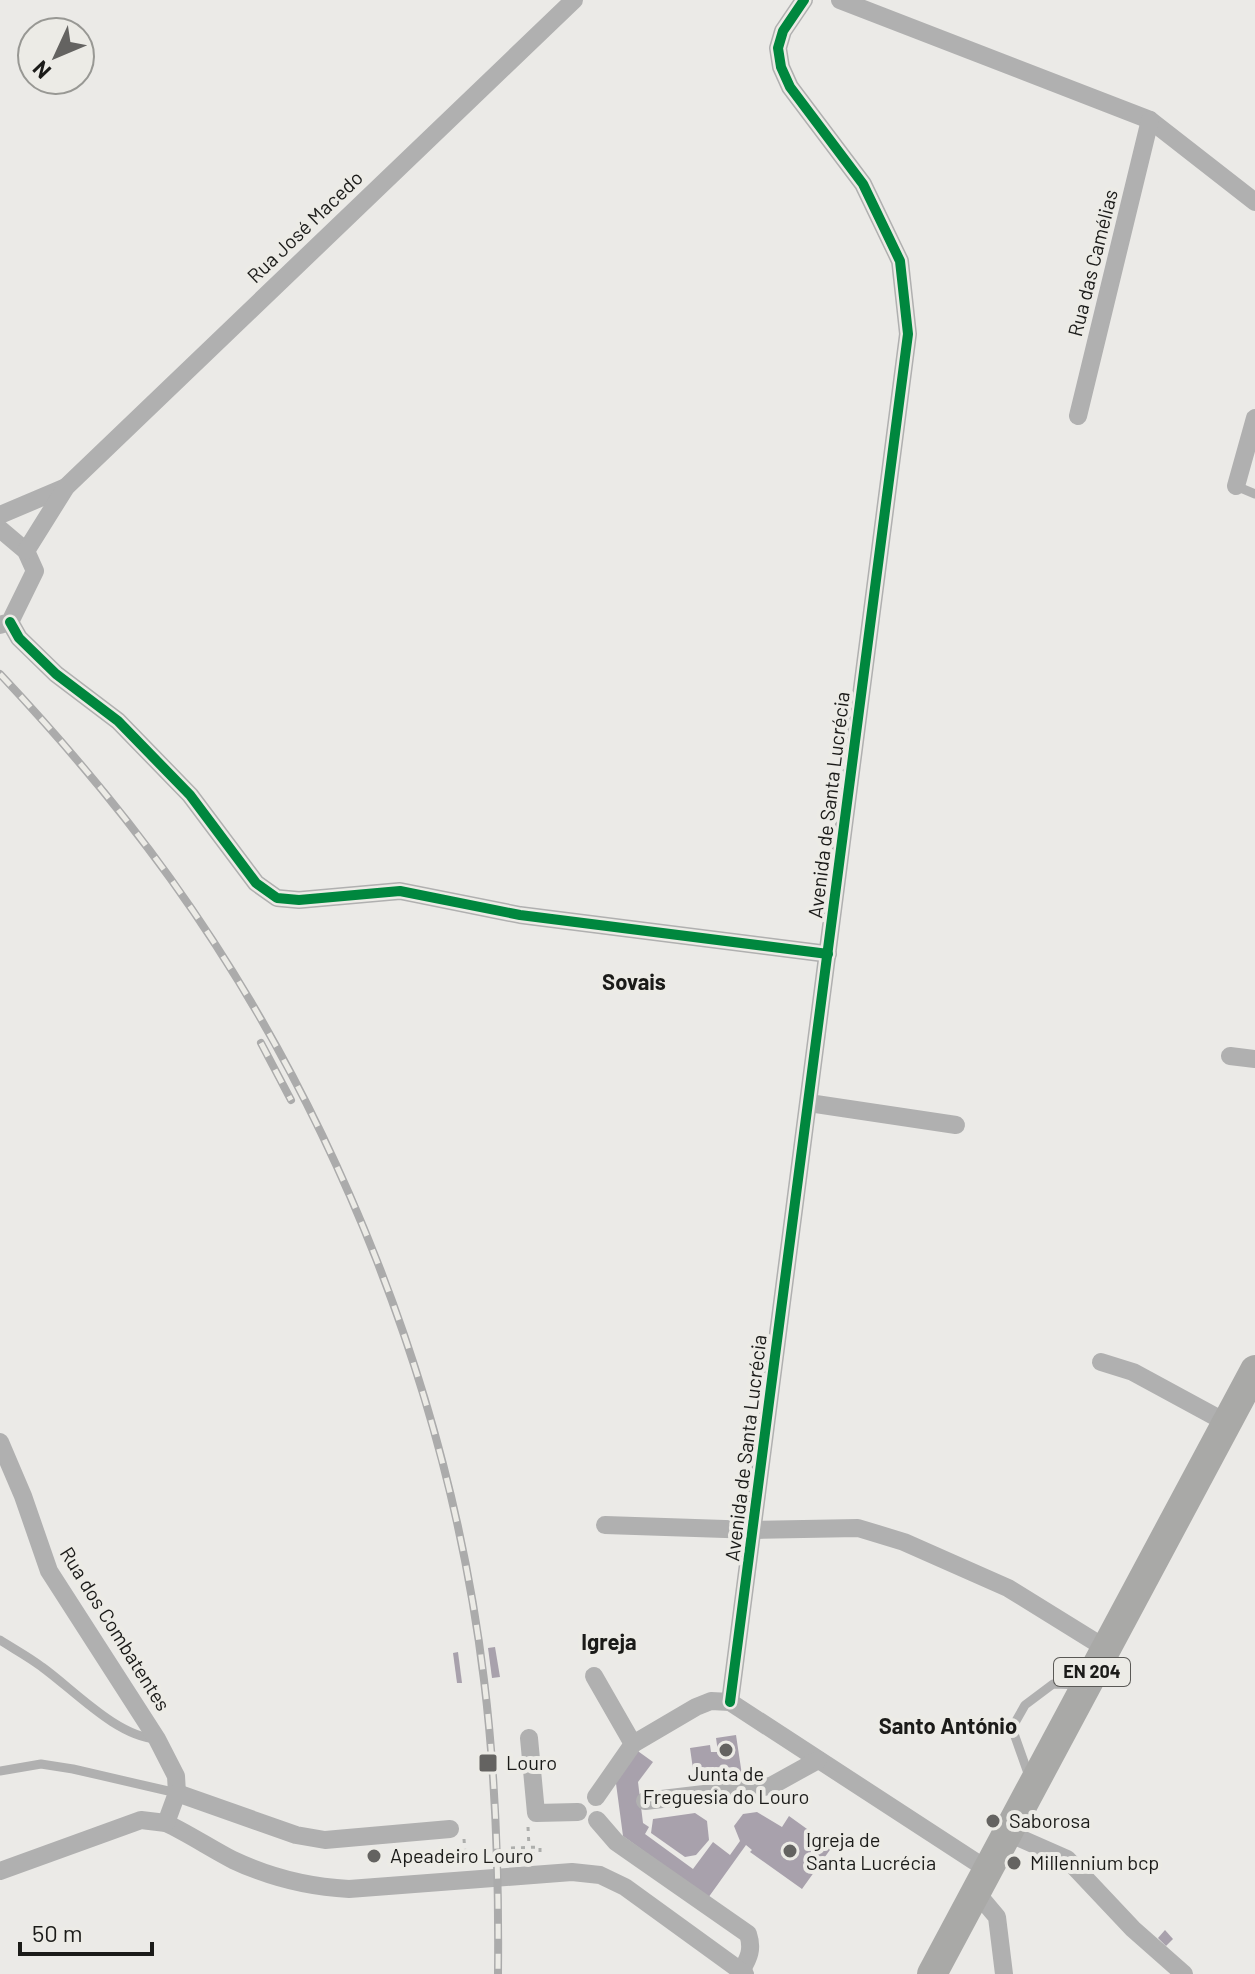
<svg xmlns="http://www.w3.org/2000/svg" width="1255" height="1974" font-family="Barlow,sans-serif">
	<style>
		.building { fill: #a8a1ac }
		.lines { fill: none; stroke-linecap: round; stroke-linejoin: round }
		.path { stroke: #adaeac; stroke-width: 3; stroke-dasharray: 4 6; stroke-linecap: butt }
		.lane { stroke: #b0b0b0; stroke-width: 9 }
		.street { stroke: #b0b0b0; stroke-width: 18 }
		.primary { stroke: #a9a9a7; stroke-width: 30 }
		.rail-casing { stroke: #ababab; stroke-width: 8 }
		.rail { stroke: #ecebe6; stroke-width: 5; stroke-dasharray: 15; stroke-linecap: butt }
		.cycleway-casing { stroke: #ecebe6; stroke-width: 15 }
		.cycleway { stroke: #00873e; stroke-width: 10 }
		.poi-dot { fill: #646361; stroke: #ecebe6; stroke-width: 3 }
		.labels { text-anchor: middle; stroke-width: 8; stroke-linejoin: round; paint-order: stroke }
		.shield { fill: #ecebe6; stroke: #5a5956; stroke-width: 2 }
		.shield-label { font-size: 18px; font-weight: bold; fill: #1b1b19 }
		.street-label { font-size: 20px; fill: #1b1b19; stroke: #ecebe6 }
		.poi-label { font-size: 20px; fill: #1b1b19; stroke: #ecebe6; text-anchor: start }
		.neighbourhood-label { font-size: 22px; font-weight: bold; fill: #1b1b19; stroke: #ecebe6 }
	</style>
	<rect width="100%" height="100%" fill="#ebeae7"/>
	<g class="building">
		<path d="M495,1647L500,1677L492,1678L488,1648Z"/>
		<path d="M458,1652L462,1683H457L453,1653Z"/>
		<path d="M736,1735L742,1775L722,1778L720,1767L713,1769L714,1773L694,1776L690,1748L710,1745L711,1752H718L716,1738Z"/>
		<path d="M635,1749L653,1762L638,1782L643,1823L649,1827L645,1834L693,1869L713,1842L730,1855L740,1841L734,1826L743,1814L757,1812L782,1827L789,1816L832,1847L802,1889L750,1852L752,1850L746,1845L708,1898L623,1836L615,1776Z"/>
		<path d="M695,1813L707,1821L709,1840L696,1855L685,1857L651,1833L653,1819Z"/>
		<path d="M1165,1930L1173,1939L1166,1946L1158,1938Z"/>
	</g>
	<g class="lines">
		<g class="path">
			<path d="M528,1827L529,1847"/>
			<path d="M464,1839L465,1853L444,1856V1862L466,1860V1864"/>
			<path d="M511,1848L540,1847V1853L527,1854V1859"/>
		</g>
		<g class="lane">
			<path d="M1236,486L1255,494"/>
			<path d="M0,1640C14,1649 29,1657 42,1667C74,1690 117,1737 157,1739"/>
			<path d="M0,1771L41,1764L73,1769L177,1793"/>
			<path d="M1029,1776L1012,1728L1025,1705L1053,1684L1082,1685"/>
		</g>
		<g class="street">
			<path d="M840,0L1150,120L1255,202"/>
			<path d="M1078,416L1150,120"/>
			<path d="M1236,486L1255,418"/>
			<path d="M0,515L66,487"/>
			<path d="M0,529L26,551L35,571L10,622L0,625"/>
			<path d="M26,551L66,487L574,0"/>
			<path d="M10,622L19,638L56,674L118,721L190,795L256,883L277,898L299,900L400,891L520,915L828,954"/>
			<path d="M1230,1056L1255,1059"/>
			<path d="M809,1103L956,1125"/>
			<path d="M1101,1362L1133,1372L1227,1423"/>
			<path d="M0,1442L23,1496L49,1571L157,1739L176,1776L177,1793"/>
			<path d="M605,1525L755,1530L858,1528L904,1542L1008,1588L1105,1648"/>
			<path d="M594,1676L633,1744"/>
			<path d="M730,1702L908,334L900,261L863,184L790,87L781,67L778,48L783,31L804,0"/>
			<path d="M529,1738L536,1813L578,1812"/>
			<path d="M596,1797L633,1744L696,1707L711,1701L730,1702L988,1870"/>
			<path d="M645,1801L771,1786L818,1760"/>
			<path d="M597,1820L616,1842L748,1934C753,1949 749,1958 741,1971"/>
			<path d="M166,1823C189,1834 210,1848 233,1860C269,1877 309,1887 349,1889L572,1872L600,1875L625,1887L745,1974"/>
			<path d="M1008,1833L1067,1859L1133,1929L1184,1974"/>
			<path d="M0,1871L141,1820L166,1823L177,1793L296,1835L325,1840L450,1829"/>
			<path d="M976,1892L997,1917L1004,1974"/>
		</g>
		<path class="primary" d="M932,1974L1255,1370"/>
		<defs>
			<g id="rail">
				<path d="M0,674C61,739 118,806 170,878C336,1109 450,1398 484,1680C496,1778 499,1875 498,1974"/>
				<path d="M261,1043L291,1100"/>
			</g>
		</defs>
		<use href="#rail" class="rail-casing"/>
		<use href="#rail" class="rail"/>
		<defs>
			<g id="cycleway">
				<path d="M10,622L19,638L56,674L118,721L190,795L256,883L277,898L299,900L400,891L520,915L828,954"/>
				<path d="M730,1702L908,334L900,261L863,184L790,87L781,67L778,48L783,31L804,0"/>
			</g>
		</defs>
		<use href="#cycleway" class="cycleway-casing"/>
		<use href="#cycleway" class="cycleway"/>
	</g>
	<g class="poi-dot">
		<circle cx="726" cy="1750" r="8"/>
		<rect x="478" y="1753" width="20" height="20" rx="4"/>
		<circle cx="993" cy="1821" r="8"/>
		<circle cx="790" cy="1851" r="8"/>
		<circle cx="374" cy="1856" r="8"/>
		<circle cx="1014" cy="1863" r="8"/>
	</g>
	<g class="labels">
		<rect class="shield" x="1054" y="1658" width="76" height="28" rx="6"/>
		<g class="shield-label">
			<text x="1092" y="1678">EN 204</text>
		</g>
		<g class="street-label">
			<text transform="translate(305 227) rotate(-44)" y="7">Rua José Macedo</text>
			<text transform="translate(1093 263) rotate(-76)" y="7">Rua das Camélias</text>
			<text transform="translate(829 805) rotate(-83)" y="7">Avenida de Santa Lucrécia</text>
			<text transform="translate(746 1448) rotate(-83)" y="7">Avenida de Santa Lucrécia</text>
			<text transform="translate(115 1629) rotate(58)" y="7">Rua dos Combatentes</text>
		</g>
		<g class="poi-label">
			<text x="506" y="1770">Louro</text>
			<text x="726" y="1781" text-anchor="middle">Junta de<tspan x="726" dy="23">Freguesia do Louro</tspan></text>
			<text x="1009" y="1828">Saborosa</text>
			<text x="806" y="1847">Igreja de<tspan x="806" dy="23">Santa Lucrécia</tspan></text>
			<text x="390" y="1863">Apeadeiro Louro</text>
			<text x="1030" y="1870">Millennium bcp</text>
		</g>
		<g class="neighbourhood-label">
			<text x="634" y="990">Sovais</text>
			<text x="609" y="1650">Igreja</text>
			<text x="948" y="1734">Santo António</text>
		</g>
	</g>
	<g transform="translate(56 56) rotate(226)"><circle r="38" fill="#ecebe6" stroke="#989894" stroke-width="2"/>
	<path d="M0-6L14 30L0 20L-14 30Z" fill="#646361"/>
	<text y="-12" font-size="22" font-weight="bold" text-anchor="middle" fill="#1b1b19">N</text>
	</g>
	<path d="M20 1942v12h132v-12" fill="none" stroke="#1b1b19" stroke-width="4"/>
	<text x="32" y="1942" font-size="24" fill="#1b1b19" stroke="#ecebe6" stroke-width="6" paint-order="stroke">50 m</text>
</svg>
